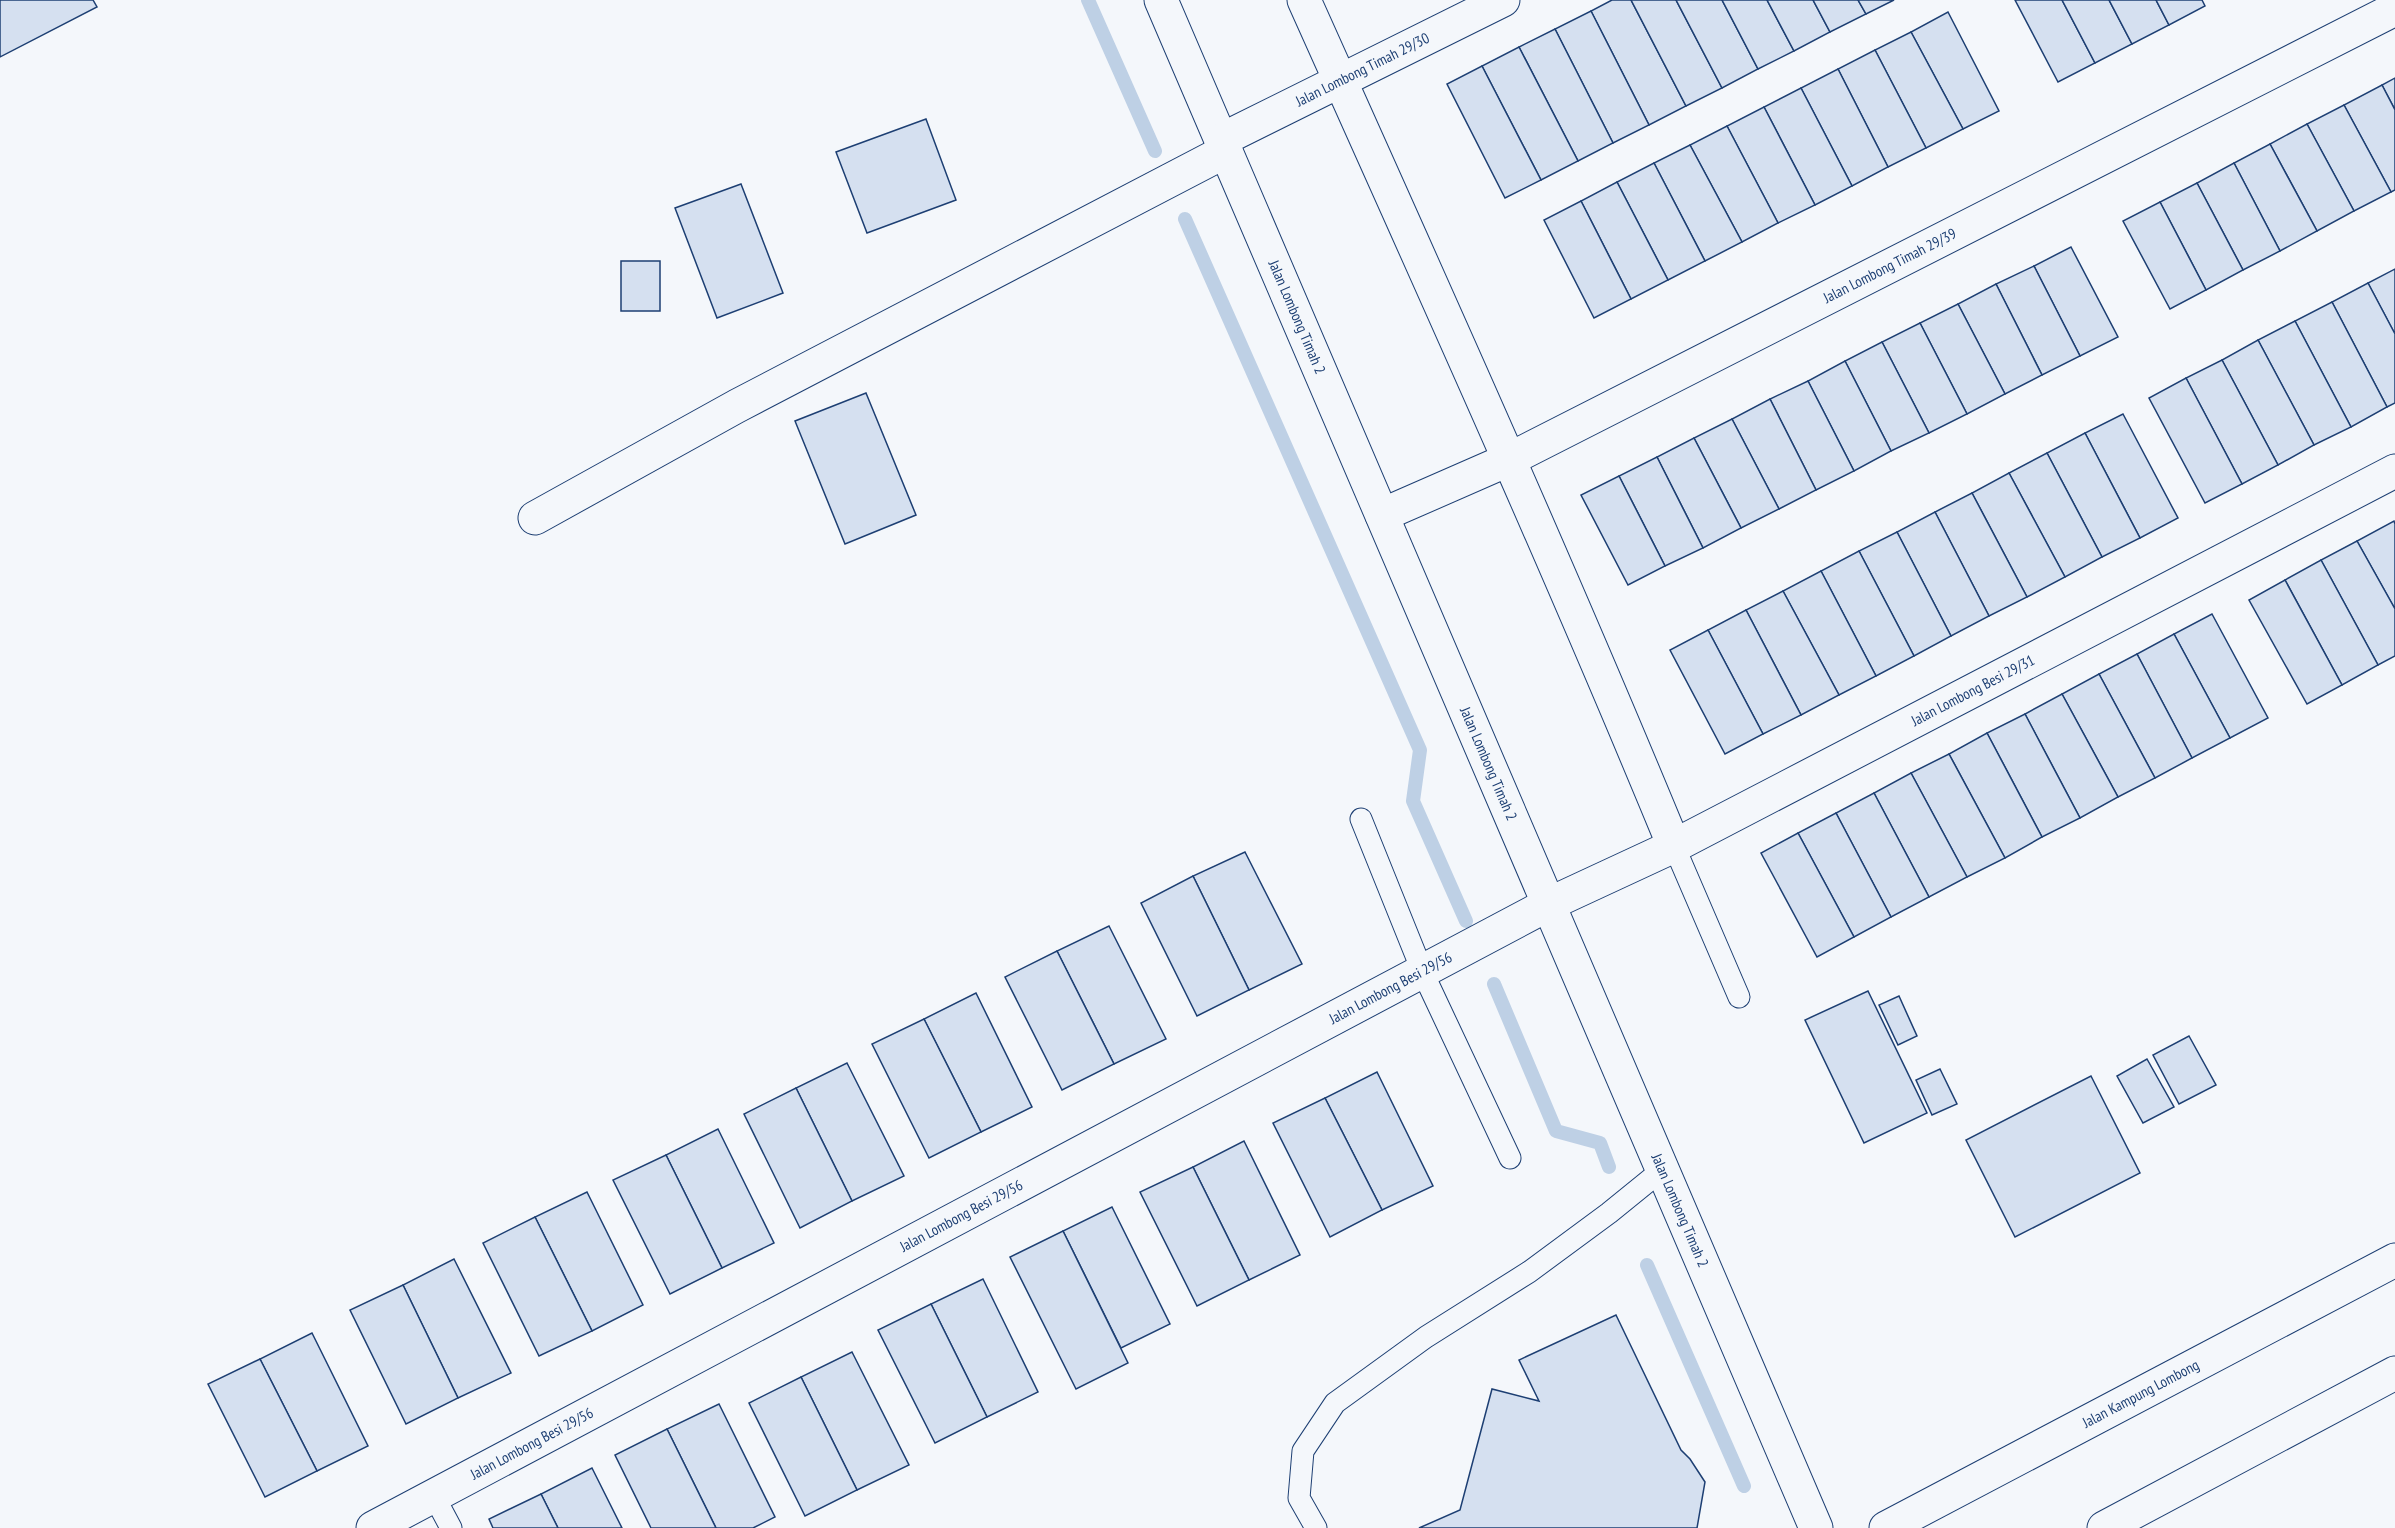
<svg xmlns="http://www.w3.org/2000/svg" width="2395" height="1528" font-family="'PT Sans Narrow',sans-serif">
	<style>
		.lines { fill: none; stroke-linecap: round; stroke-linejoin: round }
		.stream { stroke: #bed0e5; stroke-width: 14 }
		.building { fill: #d5e0f0; stroke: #1d3f73; stroke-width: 1.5 }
		.service-casing { stroke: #1d3f73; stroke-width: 23 }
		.minor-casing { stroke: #1d3f73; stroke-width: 35 }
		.tertiary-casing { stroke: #1d3f73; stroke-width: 35 }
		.service { stroke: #f4f7fb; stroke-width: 21 }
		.minor { stroke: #f4f7fb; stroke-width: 33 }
		.tertiary { stroke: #f4f7fb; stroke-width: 33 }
		.labels { text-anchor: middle; stroke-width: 4.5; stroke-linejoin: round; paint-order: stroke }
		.street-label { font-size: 15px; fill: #1d3f73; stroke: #f4f7fb }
	</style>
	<rect width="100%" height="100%" fill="#f4f7fb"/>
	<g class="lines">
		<g class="stream">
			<path d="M1088,0L1155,151"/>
			<path d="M1185,219L1420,750L1413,801L1466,921"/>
			<path d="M1494,984L1556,1131L1600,1143L1609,1167"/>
			<path d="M1647,1265L1744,1486"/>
		</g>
	</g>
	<g class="building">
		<path d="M0,0H93L97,7L0,57Z"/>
		<path d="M1612,0H1631L1686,106L1649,125L1591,11Z"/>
		<path d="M1631,0H1676L1722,88L1686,106Z"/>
		<path d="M1676,0H1722L1758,69L1722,88Z"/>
		<path d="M1722,0H1767L1794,51L1758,69Z"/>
		<path d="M1767,0H1813L1830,32L1794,51Z"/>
		<path d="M1813,0H1858L1866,14L1830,32Z"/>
		<path d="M1858,0H1894L1866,14Z"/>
		<path d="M2015,0H2062L2095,63L2058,82Z"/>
		<path d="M2062,0H2109L2132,44L2095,63Z"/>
		<path d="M2109,0H2156L2169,25L2132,44Z"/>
		<path d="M2156,0H2202L2205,6L2169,25Z"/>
		<path d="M1591,11L1649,125L1613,143L1555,29Z"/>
		<path d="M1948,12L1999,111L1963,129L1911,32Z"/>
		<path d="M1555,29L1613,143L1578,161L1519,47Z"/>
		<path d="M1911,32L1963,129L1926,148L1875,50Z"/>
		<path d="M1519,47L1578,161L1541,180L1482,66Z"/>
		<path d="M1875,50L1926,148L1888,167L1838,69Z"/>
		<path d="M1482,66L1541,180L1505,198L1447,84Z"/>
		<path d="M1838,69L1888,167L1852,186L1801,88Z"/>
		<path d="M2395,78V110L2382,85Z"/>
		<path d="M2382,85L2395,110V190L2391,192L2344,105Z"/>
		<path d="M1801,88L1852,186L1815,205L1764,107Z"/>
		<path d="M2344,105L2391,192L2354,211L2307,124Z"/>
		<path d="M1764,107L1815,205L1778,223L1727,126Z"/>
		<path d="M926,119L956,200L867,233L836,152Z"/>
		<path d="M2307,124L2354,211L2317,231L2270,144Z"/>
		<path d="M1727,126L1778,223L1742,242L1690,145Z"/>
		<path d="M2270,144L2317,231L2280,251L2234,163Z"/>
		<path d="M1690,145L1742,242L1705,261L1654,163Z"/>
		<path d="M1654,163L1705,261L1668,280L1617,182Z"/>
		<path d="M2234,163L2280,251L2243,270L2197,183Z"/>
		<path d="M1617,182L1668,280L1631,299L1581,201Z"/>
		<path d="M2197,183L2243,270L2206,290L2160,202Z"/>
		<path d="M741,184L783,293L717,318L675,208Z"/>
		<path d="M1581,201L1631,299L1594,318L1544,220Z"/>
		<path d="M2160,202L2206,290L2170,309L2123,221Z"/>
		<path d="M2071,247L2118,337L2080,356L2034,266Z"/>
		<rect x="621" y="261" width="39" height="50"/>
		<path d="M2034,266L2080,356L2042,375L1996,284Z"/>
		<path d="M2395,269V334L2368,283Z"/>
		<path d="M2368,283L2395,334V403L2387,407L2332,302Z"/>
		<path d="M1996,284L2042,375L2005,394L1958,304Z"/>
		<path d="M2332,302L2387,407L2351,427L2295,321Z"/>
		<path d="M1958,304L2005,394L1967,414L1920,323Z"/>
		<path d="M2295,321L2351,427L2314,445L2258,340Z"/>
		<path d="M1920,323L1967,414L1929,433L1882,342Z"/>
		<path d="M2258,340L2314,445L2278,465L2222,360Z"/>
		<path d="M1882,342L1929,433L1891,451L1845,361Z"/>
		<path d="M2222,360L2278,465L2242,484L2186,378Z"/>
		<path d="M1845,361L1891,451L1854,471L1808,381Z"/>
		<path d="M2186,378L2242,484L2205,503L2149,398Z"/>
		<path d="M1808,381L1854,471L1816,490L1770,399Z"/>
		<path d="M866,393L916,515L845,544L795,421Z"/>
		<path d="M1770,399L1816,490L1779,509L1732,419Z"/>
		<path d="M2123,414L2178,518L2140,538L2085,433Z"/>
		<path d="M1732,419L1779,509L1741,528L1694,438Z"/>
		<path d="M2085,433L2140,538L2102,557L2047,453Z"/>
		<path d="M1694,438L1741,528L1703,548L1657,457Z"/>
		<path d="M2047,453L2102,557L2065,577L2009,473Z"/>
		<path d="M1657,457L1703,548L1665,566L1619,476Z"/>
		<path d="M2009,473L2065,577L2027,597L1972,493Z"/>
		<path d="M1619,476L1665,566L1628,585L1581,495Z"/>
		<path d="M1972,493L2027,597L1989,616L1935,512Z"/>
		<path d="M1935,512L1989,616L1951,636L1897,532Z"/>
		<path d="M2394,521L2395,524V609L2357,541Z"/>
		<path d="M1897,532L1951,636L1914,656L1859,551Z"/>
		<path d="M2357,541L2395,609V656L2378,665L2321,560Z"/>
		<path d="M1859,551L1914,656L1876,676L1821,571Z"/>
		<path d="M2321,560L2378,665L2342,685L2285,580Z"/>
		<path d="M1821,571L1876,676L1839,695L1783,591Z"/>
		<path d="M2285,580L2342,685L2307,704L2249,600Z"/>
		<path d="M1783,591L1839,695L1801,715L1746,610Z"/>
		<path d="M1746,610L1801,715L1763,734L1708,630Z"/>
		<path d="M2212,614L2268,718L2230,738L2174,634Z"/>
		<path d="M1708,630L1763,734L1725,754L1670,650Z"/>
		<path d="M2174,634L2230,738L2192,758L2137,654Z"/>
		<path d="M2137,654L2192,758L2155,778L2099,674Z"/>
		<path d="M2099,674L2155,778L2118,797L2062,694Z"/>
		<path d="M2062,694L2118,797L2080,818L2025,714Z"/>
		<path d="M2025,714L2080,818L2042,837L1987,733Z"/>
		<path d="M1987,733L2042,837L2005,858L1949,754Z"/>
		<path d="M1949,754L2005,858L1967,877L1911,773Z"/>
		<path d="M1911,773L1967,877L1929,897L1874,793Z"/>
		<path d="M1874,793L1929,897L1891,917L1836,813Z"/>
		<path d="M1836,813L1891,917L1854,937L1798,833Z"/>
		<path d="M1798,833L1854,937L1817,957L1761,853Z"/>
		<path d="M1245,852L1302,964L1249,990L1193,876Z"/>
		<path d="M1193,876L1249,990L1197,1016L1141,903Z"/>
		<path d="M1109,926L1166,1039L1114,1064L1057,951Z"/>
		<path d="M1057,951L1114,1064L1062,1090L1005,977Z"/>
		<path d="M1868,991L1927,1113L1864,1143L1805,1020Z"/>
		<path d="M976,993L1032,1107L981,1132L924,1019Z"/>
		<path d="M1899,996L1917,1036L1898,1045L1879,1005Z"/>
		<path d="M924,1019L981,1132L929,1158L872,1044Z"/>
		<path d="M2189,1036L2216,1085L2179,1104L2153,1055Z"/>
		<path d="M2147,1059L2174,1107L2143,1123L2117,1076Z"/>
		<path d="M847,1063L904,1176L852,1201L796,1088Z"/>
		<path d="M1940,1069L1957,1104L1932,1115L1916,1080Z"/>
		<path d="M1377,1072L1433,1186L1382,1210L1325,1098Z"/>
		<path d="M2091,1076L2140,1173L2015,1237L1966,1140Z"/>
		<path d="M796,1088L852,1201L800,1228L744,1114Z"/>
		<path d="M1325,1098L1382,1210L1330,1237L1273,1123Z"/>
		<path d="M718,1129L774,1243L722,1268L666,1155Z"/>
		<path d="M1244,1141L1300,1255L1249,1280L1193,1167Z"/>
		<path d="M666,1155L722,1268L670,1294L613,1180Z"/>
		<path d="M1193,1167L1249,1280L1197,1306L1140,1192Z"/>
		<path d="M587,1192L643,1305L592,1331L535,1217Z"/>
		<path d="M1112,1207L1170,1324L1121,1348L1063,1231Z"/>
		<path d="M535,1217L592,1331L539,1356L483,1243Z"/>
		<path d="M1063,1231L1128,1363L1076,1389L1010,1257Z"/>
		<path d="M454,1259L511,1373L458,1398L403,1285Z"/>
		<path d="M983,1279L1038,1392L987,1417L931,1304Z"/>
		<path d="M403,1285L458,1398L406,1424L350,1310Z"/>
		<path d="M931,1304L987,1417L935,1443L878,1330Z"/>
		<path d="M1616,1315L1681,1450L1690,1459L1705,1482L1697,1528H1419L1460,1510L1492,1389L1539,1401L1519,1360Z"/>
		<path d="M312,1333L368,1446L317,1471L260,1359Z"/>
		<path d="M852,1352L909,1465L857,1490L801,1377Z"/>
		<path d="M260,1359L317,1471L265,1497L208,1384Z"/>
		<path d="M801,1377L857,1490L805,1516L749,1403Z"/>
		<path d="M719,1404L775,1517L753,1528H716L667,1429Z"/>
		<path d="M667,1429L716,1528H651L615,1455Z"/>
		<path d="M592,1468L622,1528H558L541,1494Z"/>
		<path d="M541,1494L558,1528H493L489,1519Z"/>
	</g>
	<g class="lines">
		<defs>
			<g id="service">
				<path d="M1361,819L1423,973L1510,1158"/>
				<path d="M1674,846L1739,997"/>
				<path d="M434,1496L451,1528"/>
				<path d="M1316,1528L1299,1498L1303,1451L1335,1403L1426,1337L1529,1272L1609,1213L1662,1170"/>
			</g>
			<g id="minor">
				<path id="s1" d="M1161,0L1816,1528"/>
				<path d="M1304,0C1430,281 1557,562 1674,846"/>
				<path id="s2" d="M1221,140L1503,0"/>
				<path id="s3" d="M1382,515L1510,459L2395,9"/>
				<path d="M535,518L737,406L1226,151"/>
				<path id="s4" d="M373,1528L1549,904L1674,846L2395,471"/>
			</g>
			<g id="tertiary">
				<path id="s5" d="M1886,1528L2395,1260"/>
				<path d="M2104,1528L2395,1373"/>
			</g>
		</defs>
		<use href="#service" class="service-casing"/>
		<use href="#minor" class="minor-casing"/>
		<use href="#tertiary" class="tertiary-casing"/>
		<use href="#service" class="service"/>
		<use href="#minor" class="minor"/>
		<use href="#tertiary" class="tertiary"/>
	</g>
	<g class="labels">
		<g class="street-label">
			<text dy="5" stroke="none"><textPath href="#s2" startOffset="158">Jalan Lombong Timah 29/30</textPath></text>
			<text dy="5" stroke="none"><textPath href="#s3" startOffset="566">Jalan Lombong Timah 29/39</textPath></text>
			<text dy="5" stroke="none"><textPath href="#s1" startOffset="345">Jalan Lombong Timah 2</textPath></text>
			<text dy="5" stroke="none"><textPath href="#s4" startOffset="1806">Jalan Lombong Besi 29/31</textPath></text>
			<text dy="5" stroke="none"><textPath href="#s1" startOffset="831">Jalan Lombong Timah 2</textPath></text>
			<text dy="5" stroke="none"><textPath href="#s4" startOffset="1152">Jalan Lombong Besi 29/56</textPath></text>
			<text dy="5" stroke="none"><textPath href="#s1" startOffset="1317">Jalan Lombong Timah 2</textPath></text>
			<text dy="5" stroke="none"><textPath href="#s4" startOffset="666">Jalan Lombong Besi 29/56</textPath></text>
			<text dy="5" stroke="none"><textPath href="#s5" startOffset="288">Jalan Kampung Lombong</textPath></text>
			<text dy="5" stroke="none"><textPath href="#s4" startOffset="180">Jalan Lombong Besi 29/56</textPath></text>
		</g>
	</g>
</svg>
